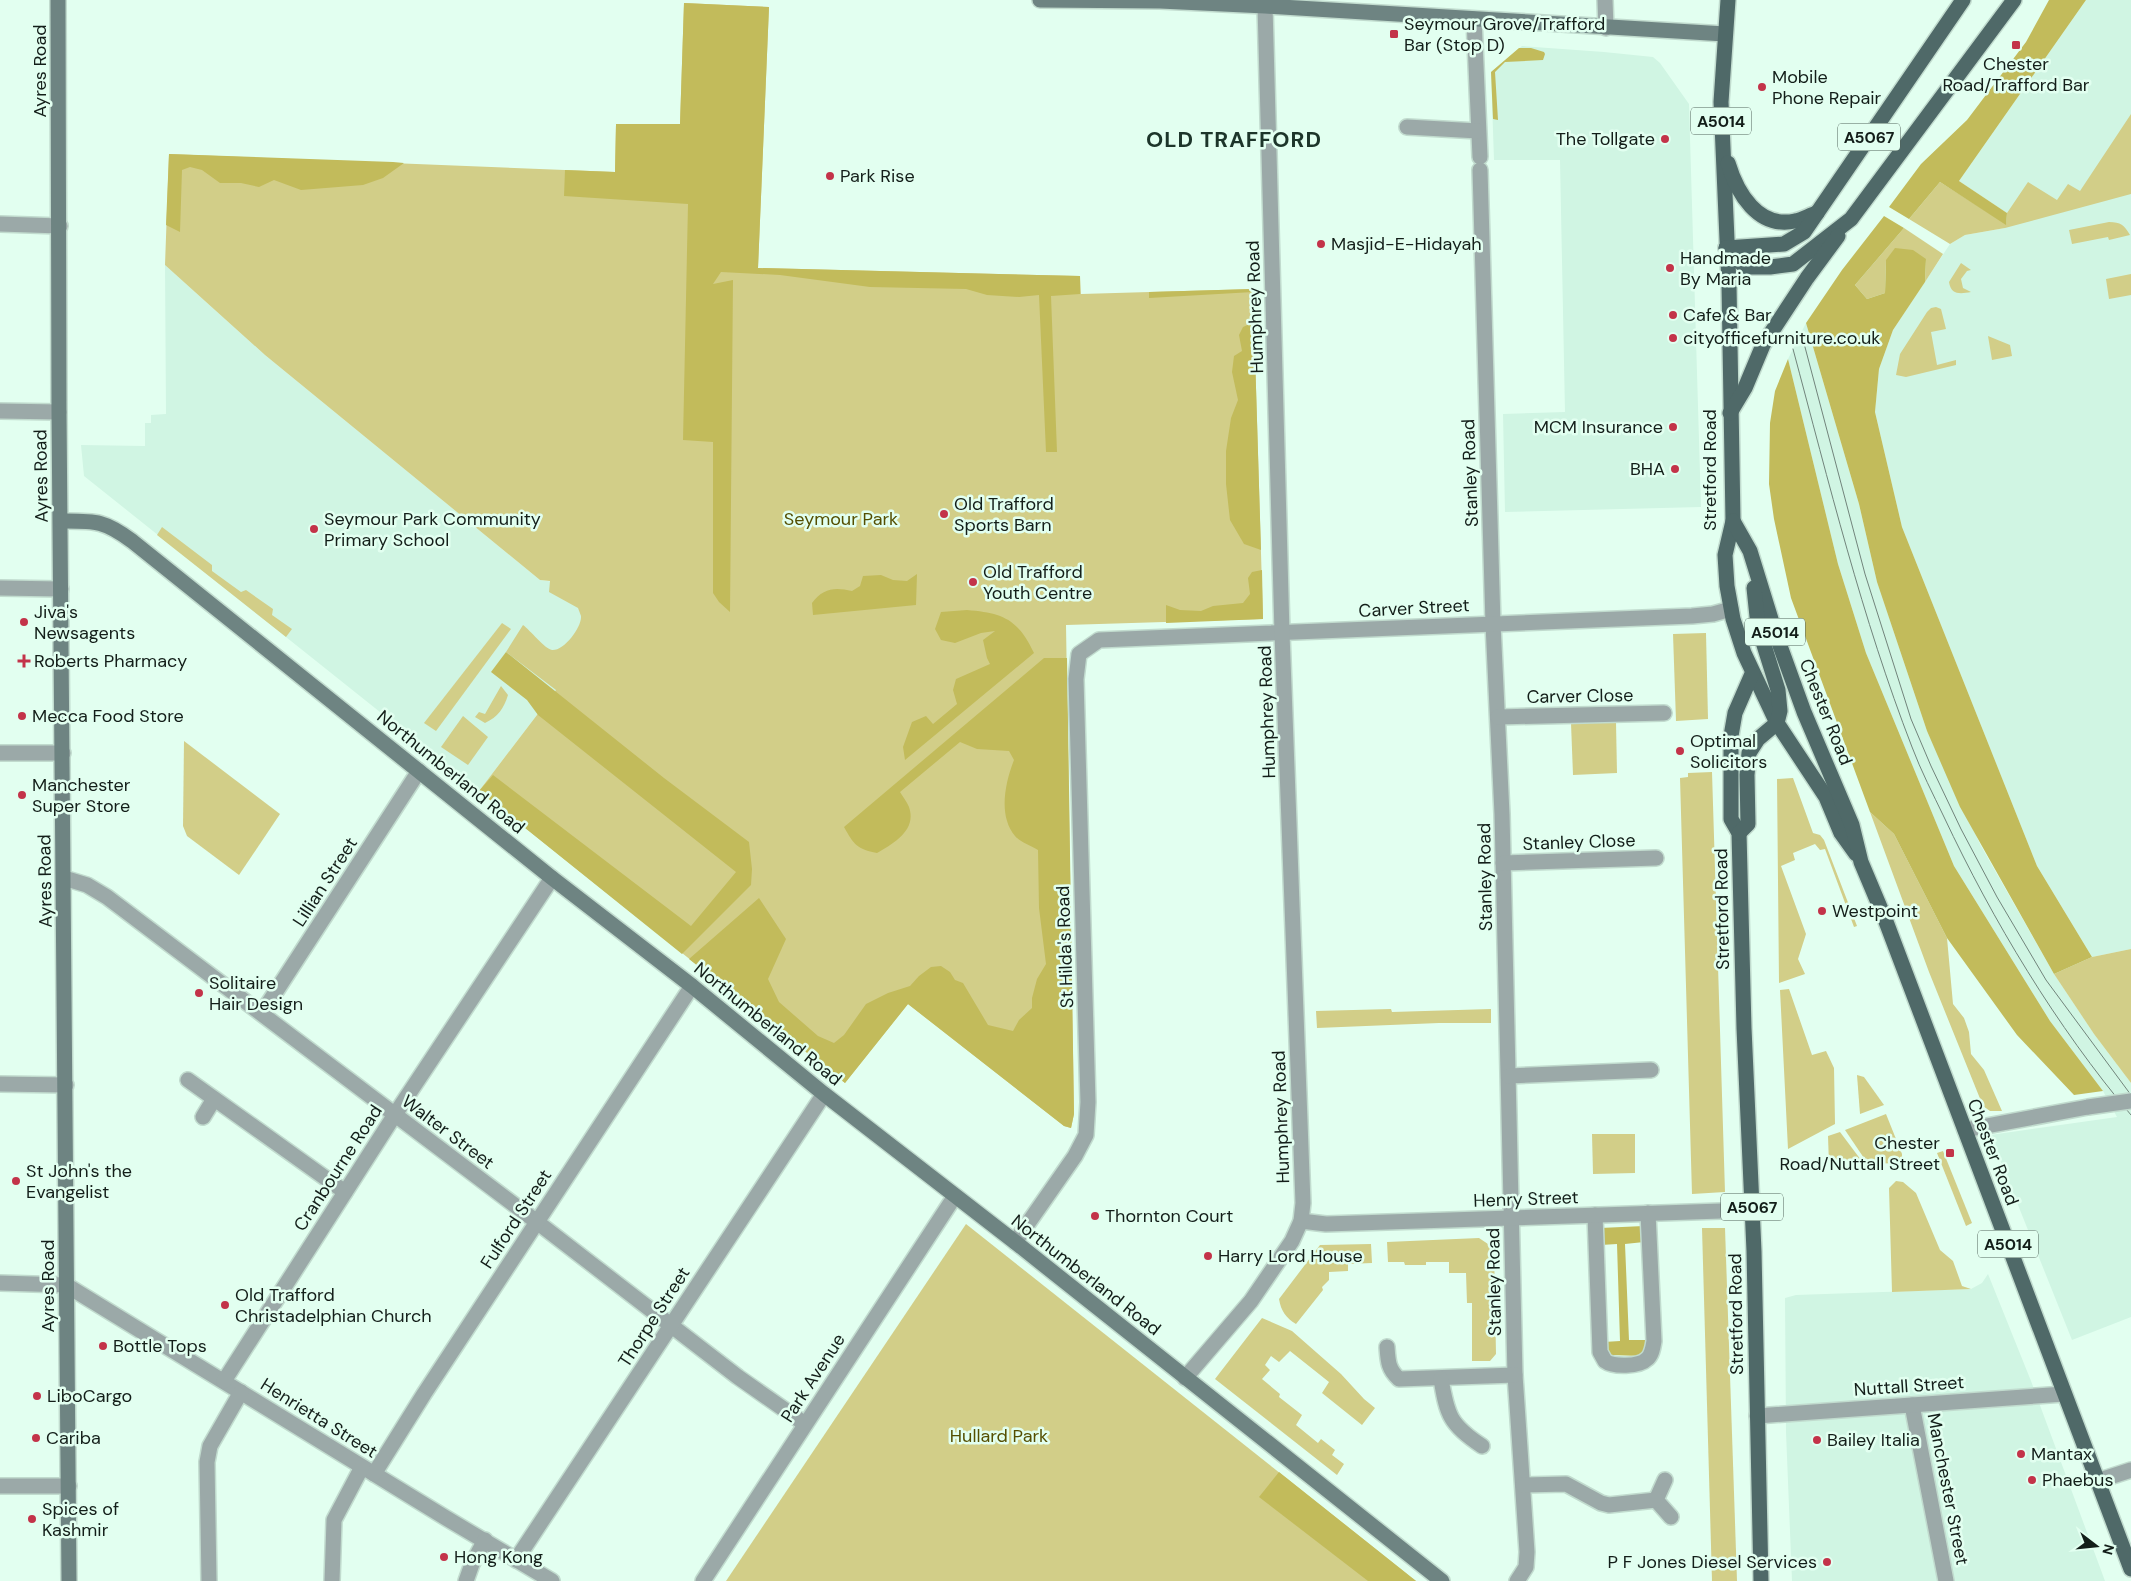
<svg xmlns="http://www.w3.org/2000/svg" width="2131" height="1581" font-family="'DM Sans',sans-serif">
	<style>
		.built { fill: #d0f5e3 }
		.green { fill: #d2ce88 }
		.forest { fill: #c2bb5b }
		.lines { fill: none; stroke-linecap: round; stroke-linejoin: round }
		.street-casing { stroke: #c1dbce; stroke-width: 18 }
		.secondary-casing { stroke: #c1dbce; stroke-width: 18 }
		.primary-casing { stroke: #c1dbce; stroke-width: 18 }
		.street { stroke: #9ba9a8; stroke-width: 15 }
		.secondary { stroke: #6e8482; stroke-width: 15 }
		.primary { stroke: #4f6968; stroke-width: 15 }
		.tram { stroke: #71847b; stroke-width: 1 }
		.street-bridge-casing { stroke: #c1dbce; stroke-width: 18; stroke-linecap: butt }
		.street-bridge { stroke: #9ba9a8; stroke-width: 15 }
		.poi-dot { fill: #c33349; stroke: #e2fff0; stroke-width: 2 }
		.labels { text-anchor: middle; stroke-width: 5; stroke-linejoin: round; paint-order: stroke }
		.shield { fill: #e2fff0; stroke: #51625a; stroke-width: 1 }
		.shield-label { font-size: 16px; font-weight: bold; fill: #131e19 }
		.poi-label { font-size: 18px; fill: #131e19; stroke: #e2fff0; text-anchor: start }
		.street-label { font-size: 18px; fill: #131e19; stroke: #e2fff0 }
		.park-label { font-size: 18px; fill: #544e00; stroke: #e2fff0 }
		.district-label { font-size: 22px; font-weight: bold; letter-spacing: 1px; fill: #1d352a; stroke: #e2fff0 }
	</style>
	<rect width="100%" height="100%" fill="#e2fff0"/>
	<g class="built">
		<path d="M2086,0H2131V949L2092,957L2037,866L1902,527L1875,412L1879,369L1893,330L1950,244L1965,235L2005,228L2007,213L1959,181Z"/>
		<path d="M1522,46L1604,52L1653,57L1660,63L1689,104L1701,507L1505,512L1503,414L1565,412L1560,160H1494L1491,72Z"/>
		<path d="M165,265L265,355L540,580L603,589L568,674L479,791L84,476L81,445L145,446V423H151V415L166,414Z"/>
		<path d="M1806,323L1859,504L1877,582L1927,731L1981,846L2054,974L2094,1034L2131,1083V1317L2072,1340L1990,1135L2117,1117L2103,1091L2050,1021L1954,866L1866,653L1838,564L1788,359Z"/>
		<path d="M1988,1274L2031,1381L2105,1581H1792L1786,1432L1785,1298L1796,1295L1971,1289L1982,1283Z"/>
	</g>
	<g class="green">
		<path d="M684,3L769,7L758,268L1080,276L1081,294L1253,289L1263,619L1066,625L1074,1114L1071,1128L1064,1126L908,1004L845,1083L479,791L556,690L506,652L523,625C530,630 545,649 552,650C564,651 582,627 581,616C580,613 579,611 578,608L549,592L550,581L540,580L265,355L165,265L169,154L615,172L616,124H680Z"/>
		<path d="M2131,114V194L2005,228L1965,235L1950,244L1909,219L1940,182L2006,224L2007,213L2028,182L2057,200L2068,184L2080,191Z"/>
		<path d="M2109,222C2121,222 2124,225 2130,235L2109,240L2108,237L2072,244L2069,230Z"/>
		<path d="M1904,228L1943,254L1925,282L1926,259L1886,260L1885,293L1867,299L1855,285Z"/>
		<path d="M1961,263L1971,270L1967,271L1961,279L1963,288L1971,292C1960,294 1951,295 1949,282Z"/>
		<path d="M2131,274V295L2109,299L2106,279Z"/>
		<path d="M1936,307L1941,309L1946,329L1931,332L1937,365L1956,360V365L1906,377L1896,375L1900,354L1927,312L1931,308Z"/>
		<path d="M1988,336L2010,345L2012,356L1992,360Z"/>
		<path d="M162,527L212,565V571L241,592L246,590L273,609L272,615L292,629L286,637L157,535Z"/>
		<path d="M502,623L511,629L436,731L424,723Z"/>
		<path d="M1706,633L1708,719L1676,721L1673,634Z"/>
		<path d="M501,686L508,695C504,708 498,717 485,723L475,717L479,712L485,714Z"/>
		<path d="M463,716L488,737L468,765L441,747Z"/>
		<path d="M1616,722L1617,773L1573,775L1571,723Z"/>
		<path d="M184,741L280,814L239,875L187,836L183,826Z"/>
		<path d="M1712,772L1725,1192L1692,1194L1680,778L1688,777V773Z"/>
		<path d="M1793,778L1813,833L1820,835L1824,840L1857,926L1854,927L1825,849L1820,850L1815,844L1793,853L1795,860L1781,866L1806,934L1798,959L1805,974L1779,983L1777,779Z"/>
		<path d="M1870,812L1894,834L1947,938L1953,1004L1964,1018L1969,1032L1971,1054L1984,1070L2002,1111H1990L1983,1106L1929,972Z"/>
		<path d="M2131,949V1083L2094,1034L2054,974L2092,957Z"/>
		<path d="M1789,989L1812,1055L1826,1051L1834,1068L1835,1124L1788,1149L1780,990Z"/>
		<path d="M1391,1009L1392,1012L1491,1009V1023H1439L1317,1028L1316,1011Z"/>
		<path d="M1857,1075L1864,1077L1884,1105L1860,1114Z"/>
		<path d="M1886,1114L1902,1154V1160L1897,1163L1868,1164L1845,1130Z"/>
		<path d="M1840,1132L1864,1164L1829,1165L1828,1136Z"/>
		<path d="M1592,1134H1635V1173L1593,1174Z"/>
		<path d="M1943,1151L1972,1223L1966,1226L1937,1153Z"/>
		<path d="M1896,1181L1903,1182L1916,1193L1940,1250L1953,1261L1962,1286L1971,1289L1892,1292L1889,1188Z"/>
		<path d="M966,1224L1416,1581H726Z"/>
		<path d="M1702,1228H1725L1737,1581H1712Z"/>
		<path d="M1479,1238L1494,1248L1496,1354L1490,1361H1472V1303H1467L1466,1273H1449V1262H1426V1265H1405L1404,1262H1388L1387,1242Z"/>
		<path d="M1371,1244L1372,1263L1348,1264V1271L1329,1272V1280L1322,1287L1323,1290L1296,1324C1286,1318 1281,1311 1279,1299L1320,1245Z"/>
		<path d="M1262,1318L1292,1331L1341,1374L1364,1399L1375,1408L1362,1425L1322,1393L1329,1382L1290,1351L1279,1362L1271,1356L1265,1365L1270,1370L1262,1379L1280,1394L1279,1397L1302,1415L1296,1425L1318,1443L1321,1439L1335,1450L1332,1455L1344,1464L1337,1475L1215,1379Z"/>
	</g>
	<g class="forest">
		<path d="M2049,0H2086L1959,181L2007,213L2006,225L1940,182L1909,219L1889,207L1921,164L1967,120L2026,42Z"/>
		<path d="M684,3L769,7L758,268L1080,276V294L1051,296L1057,452H1046L1039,295L1019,297L987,295L966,289L870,287L780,275L721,272L713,284L733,280L730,612L719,602L713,593V442L683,440L688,204L564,196L565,170L615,172L616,124H680Z"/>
		<path d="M1519,48H1531L1544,52L1545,54L1543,60L1505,62L1495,72L1498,120L1493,119L1491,72Z"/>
		<path d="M169,154L393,162L404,163L383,178L363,185L301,190L274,180L259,187L241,183H220L202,170L190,167L182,170L180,232L166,225Z"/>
		<path d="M1884,216L1904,228L1855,285L1867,299L1885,293L1886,260L1895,248L1913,250L1926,259L1925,282L1893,330L1879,369L1875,412L1902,527L2037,866L2092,957L2054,974L1960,807L1927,731L1877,582L1859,504L1806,323L1842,270Z"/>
		<path d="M1253,289V292L1149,298V292Z"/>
		<path d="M1254,322L1261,550L1244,544L1230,520L1226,484V451L1231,418L1238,400L1232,372L1234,356L1242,351L1239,335L1243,327Z"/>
		<path d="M1788,359L1838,564L1866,653L1954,866L2050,1021L2103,1091L2074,1095L2017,1035L1947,938L1894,834L1870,812L1791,598L1774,519L1769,484L1770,423L1775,391Z"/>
		<path d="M1262,570L1263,619L1166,623V605L1180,610L1201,611L1213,606L1243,603L1250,594L1248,578L1252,572Z"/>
		<path d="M917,574L916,605L813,615L812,603C823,588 835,587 852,591L860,586L863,576L881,575L893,580L907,581Z"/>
		<path d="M967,610C1003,613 1018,619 1034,653L905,760L903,747L912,722L926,716L933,724L957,704L953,690L956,679L990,664L987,658L983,640L995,631L981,633L955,643L941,640L935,629L941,612Z"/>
		<path d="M506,652L664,778L749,842L752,869L751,885L682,954L479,791L493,775L691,926L736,872L538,715L527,700L491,672Z"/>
		<path d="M1044,658H1067L1074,1114L1071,1128L1064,1126L908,1004L845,1083L689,959L759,898L786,939L768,979L779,1002L818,1036L834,1043L844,1035L866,1004L888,993L910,986L919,976L931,967L941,966L950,972L955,980L963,983L988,1025L1013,1031L1019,1020L1032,1008V998L1037,979L1046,964L1039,908L1038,850C1031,846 1020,842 1015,836C998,816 1005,783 1014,760L1009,751L977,749L960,742L900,792C903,797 907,802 909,807C917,830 894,843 877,853C857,849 854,845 844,827Z"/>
		<path d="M1644,1226V1242L1625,1244L1629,1340H1648V1348L1642,1356L1610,1355L1606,1353L1604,1342L1620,1341L1617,1244L1601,1245L1600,1228Z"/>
		<path d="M1279,1472L1416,1581H1368L1259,1497Z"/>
	</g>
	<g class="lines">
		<defs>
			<g id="street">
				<path d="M1605,0L1606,28"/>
				<path d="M1474,19L1480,157"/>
				<path d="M1407,127L1478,131"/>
				<path d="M1480,170L1493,624L1502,814L1515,1375L1527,1552L1526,1567L1517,1581"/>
				<path d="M0,224L60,226"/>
				<path d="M0,411L59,412"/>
				<path d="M0,588L61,589"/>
				<path d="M1498,717L1664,713"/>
				<path d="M0,753H63"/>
				<path d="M1503,863L1656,858"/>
				<path d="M64,878L87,885L107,897L537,1222L738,1377L805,1424"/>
				<path d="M262,1013L419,771"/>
				<path d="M1509,1076L1651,1070"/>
				<path d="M188,1080L345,1192"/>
				<path d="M0,1084L66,1085"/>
				<path d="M203,1117L214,1099"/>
				<path d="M1965,1130L2088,1107"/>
				<path d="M1595,1215L1600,1352L1605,1361C1613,1367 1639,1367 1647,1359C1652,1355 1653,1347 1654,1341L1648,1213"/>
				<path d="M1301,1221L1326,1224L1752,1210"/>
				<path d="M1015,1242L1075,1156L1086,1135L1088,1102L1076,679L1079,654L1099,640L1692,616L1713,614L1731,609"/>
				<path d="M0,1283L66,1285L446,1518L552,1581"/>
				<path d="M1387,1347C1388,1361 1388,1369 1399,1379L1515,1375"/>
				<path d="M1185,1378L1251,1301L1292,1241L1301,1221L1303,1203L1282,633L1265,6"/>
				<path d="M1441,1379C1447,1415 1450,1425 1482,1446"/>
				<path d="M224,1381L394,1116L552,878"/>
				<path d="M1912,1405L1946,1581"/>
				<path d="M1757,1416L2064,1394"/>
				<path d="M374,1474L424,1394L692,986"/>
				<path d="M1665,1480L1656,1500L1671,1517"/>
				<path d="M2097,1481L2131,1470"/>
				<path d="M1523,1485L1566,1484L1601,1503L1609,1505L1656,1500"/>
				<path d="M0,1486H69"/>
				<path d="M516,1560L824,1094"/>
				<path d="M209,1581L207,1462L210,1446L241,1392"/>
				<path d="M332,1581L334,1520L362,1467"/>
				<path d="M466,1581L472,1564L485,1540"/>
				<path d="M703,1581L955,1196"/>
			</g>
			<g id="secondary">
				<path d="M58,0L59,412L69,1581"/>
				<path d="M1040,0L1160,1L1265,6L1725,34"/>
				<path d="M61,521C95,521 104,520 132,541L552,878L692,986L824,1094L1015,1242L1442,1581"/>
			</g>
			<g id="primary">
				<path d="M1728,0L1721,102L1729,285L1733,521L1725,555L1727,586L1733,619L1744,653L1777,723L1826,797L1841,833L1856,854"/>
				<path d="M1728,163C1737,193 1758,229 1795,221C1802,220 1810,215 1817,213"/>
				<path d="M1726,248L1742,264L1747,267H1770L1793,264L1851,219L2014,0"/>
				<path d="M1726,248L1784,244L1804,232L1963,0"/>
				<path d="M1730,413L1745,388L1763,345L1807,278L1838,236"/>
				<path d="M1733,521L1750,551L1775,632L1804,712L1852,825L1861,862L1885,919L2131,1569"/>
				<path d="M1752,674L1735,713L1731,736V819L1739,833L1744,1028L1754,1251L1761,1581"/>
				<path d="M1739,833L1748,824L1747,775L1749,753L1758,739L1777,723L1780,711L1778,690L1758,626L1754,588"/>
			</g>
		</defs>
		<use href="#street" class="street-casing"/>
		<use href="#secondary" class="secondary-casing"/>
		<use href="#primary" class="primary-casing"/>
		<use href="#street" class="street"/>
		<use href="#secondary" class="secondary"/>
		<use href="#primary" class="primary"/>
		<g class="tram">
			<path d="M1801,332L1865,574L1911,719L1931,766L1961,829L1997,897L2046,980L2131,1095"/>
			<path d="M1793,349C1829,483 1862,618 1912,747C1921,771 1933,794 1944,817C1993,921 2056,1026 2131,1115"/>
		</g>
		<defs>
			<path id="street-bridge" d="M2088,1107L2131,1101"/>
		</defs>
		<use href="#street-bridge" class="street-bridge-casing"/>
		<use href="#street-bridge" class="street-bridge"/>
	</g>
	<g class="poi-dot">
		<rect x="1389" y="29" width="10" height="10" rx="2.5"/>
		<rect x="2011" y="40" width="10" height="10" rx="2.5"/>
		<circle cx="1762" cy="87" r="5"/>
		<circle cx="1665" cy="139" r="5"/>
		<circle cx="830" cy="176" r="5"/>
		<circle cx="1321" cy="244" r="5"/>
		<circle cx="1670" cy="268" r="5"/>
		<circle cx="1673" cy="315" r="5"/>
		<circle cx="1673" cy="338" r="5"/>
		<circle cx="1673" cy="427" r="5"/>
		<circle cx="1675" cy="469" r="5"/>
		<circle cx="944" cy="514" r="5"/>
		<circle cx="314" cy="529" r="5"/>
		<circle cx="973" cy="582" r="5"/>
		<circle cx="24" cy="622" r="5"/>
		<path d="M21.5 653.5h5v5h5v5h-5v5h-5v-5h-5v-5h5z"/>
		<circle cx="22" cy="716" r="5"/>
		<circle cx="1680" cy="751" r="5"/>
		<circle cx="22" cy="795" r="5"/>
		<circle cx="1822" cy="911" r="5"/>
		<circle cx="199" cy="993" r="5"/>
		<rect x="1945" y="1148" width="10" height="10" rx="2.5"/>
		<circle cx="16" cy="1181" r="5"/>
		<circle cx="1095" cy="1216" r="5"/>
		<circle cx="1208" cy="1256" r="5"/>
		<circle cx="225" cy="1305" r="5"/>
		<circle cx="103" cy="1346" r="5"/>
		<circle cx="37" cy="1396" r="5"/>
		<circle cx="36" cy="1438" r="5"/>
		<circle cx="1817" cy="1440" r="5"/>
		<circle cx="2021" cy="1454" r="5"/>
		<circle cx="2032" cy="1480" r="5"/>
		<circle cx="32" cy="1519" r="5"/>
		<circle cx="444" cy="1557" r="5"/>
		<circle cx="1827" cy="1562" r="5"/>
	</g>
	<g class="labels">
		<g class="shield">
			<rect x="1691" y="107.5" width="60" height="27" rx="4"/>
			<rect x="1838" y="123.5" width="62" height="27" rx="4"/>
			<rect x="1745" y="618.5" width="60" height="27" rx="4"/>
			<rect x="1721" y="1193.5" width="62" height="27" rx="4"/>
			<rect x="1978" y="1230.5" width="60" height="27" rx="4"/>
		</g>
		<g class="shield-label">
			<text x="1721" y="127">A5014</text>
			<text x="1869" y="143">A5067</text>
			<text x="1775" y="638">A5014</text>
			<text x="1752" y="1213">A5067</text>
			<text x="2008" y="1250">A5014</text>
		</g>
		<g class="poi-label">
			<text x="1404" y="30">Seymour Grove/Trafford<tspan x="1404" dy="21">Bar (Stop D)</tspan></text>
			<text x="2016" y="70" text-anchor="middle">Chester<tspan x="2016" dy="21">Road/Trafford Bar</tspan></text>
			<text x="1772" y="83">Mobile<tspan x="1772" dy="21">Phone Repair</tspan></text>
			<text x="1655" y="145" text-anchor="end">The Tollgate</text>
			<text x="840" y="182">Park Rise</text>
			<text x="1331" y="250">Masjid-E-Hidayah</text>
			<text x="1680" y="264">Handmade<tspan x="1680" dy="21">By Maria</tspan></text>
			<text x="1683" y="321">Cafe &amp; Bar</text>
			<text x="1683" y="344">cityofficefurniture.co.uk</text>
			<text x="1663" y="433" text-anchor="end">MCM Insurance</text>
			<text x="1665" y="475" text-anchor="end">BHA</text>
			<text x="954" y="510">Old Trafford<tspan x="954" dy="21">Sports Barn</tspan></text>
			<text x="324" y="525">Seymour Park Community<tspan x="324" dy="21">Primary School</tspan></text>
			<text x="983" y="578">Old Trafford<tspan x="983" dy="21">Youth Centre</tspan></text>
			<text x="34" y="618">Jiva's<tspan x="34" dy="21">Newsagents</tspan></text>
			<text x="34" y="667">Roberts Pharmacy</text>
			<text x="32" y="722">Mecca Food Store</text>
			<text x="1690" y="747">Optimal<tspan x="1690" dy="21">Solicitors</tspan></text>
			<text x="32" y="791">Manchester<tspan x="32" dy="21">Super Store</tspan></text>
			<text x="1832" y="917">Westpoint</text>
			<text x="209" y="989">Solitaire<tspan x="209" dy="21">Hair Design</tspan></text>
			<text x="1940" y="1149" text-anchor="end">Chester<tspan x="1940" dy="21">Road/Nuttall Street</tspan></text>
			<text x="26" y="1177">St John's the<tspan x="26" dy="21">Evangelist</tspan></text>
			<text x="1105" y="1222">Thornton Court</text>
			<text x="1218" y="1262">Harry Lord House</text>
			<text x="235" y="1301">Old Trafford<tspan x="235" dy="21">Christadelphian Church</tspan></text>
			<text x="113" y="1352">Bottle Tops</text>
			<text x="47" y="1402">LiboCargo</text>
			<text x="46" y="1444">Cariba</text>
			<text x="1827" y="1446">Bailey Italia</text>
			<text x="2031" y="1460">Mantax</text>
			<text x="2042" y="1486">Phaebus</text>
			<text x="42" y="1515">Spices of<tspan x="42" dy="21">Kashmir</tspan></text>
			<text x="454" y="1563">Hong Kong</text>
			<text x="1817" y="1568" text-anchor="end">P F Jones Diesel Services</text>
		</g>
		<g class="street-label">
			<text transform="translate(40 71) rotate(-90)" y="6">Ayres Road</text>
			<text transform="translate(1255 307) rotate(-92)" y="6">Humphrey Road</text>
			<text transform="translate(1710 470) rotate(-90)" y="6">Stretford Road</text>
			<text transform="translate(1470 473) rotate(-92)" y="6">Stanley Road</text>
			<text transform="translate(41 476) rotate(-91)" y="6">Ayres Road</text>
			<text transform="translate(1414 608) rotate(-3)" y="6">Carver Street</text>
			<text transform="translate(1580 696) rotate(-1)" y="6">Carver Close</text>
			<text transform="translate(1267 712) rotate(-92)" y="6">Humphrey Road</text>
			<text transform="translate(1826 712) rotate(68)" y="6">Chester Road</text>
			<text transform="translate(451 772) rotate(39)" y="6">Northumberland Road</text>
			<text transform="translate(1579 842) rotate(-2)" y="6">Stanley Close</text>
			<text transform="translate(1485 877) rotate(-91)" y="6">Stanley Road</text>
			<text transform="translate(45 881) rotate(-91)" y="6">Ayres Road</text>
			<text transform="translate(325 882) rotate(-57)" y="6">Lillian Street</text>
			<text transform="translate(1722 909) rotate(-91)" y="6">Stretford Road</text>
			<text transform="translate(1065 947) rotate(-92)" y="6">St Hilda's Road</text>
			<text transform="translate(768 1024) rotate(39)" y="6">Northumberland Road</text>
			<text transform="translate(1281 1117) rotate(-92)" y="6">Humphrey Road</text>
			<text transform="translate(448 1132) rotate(37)" y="6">Walter Street</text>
			<text transform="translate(1993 1152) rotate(69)" y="6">Chester Road</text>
			<text transform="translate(338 1168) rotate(-57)" y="6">Cranbourne Road</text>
			<text transform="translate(1526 1199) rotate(-2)" y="6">Henry Street</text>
			<text transform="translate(516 1219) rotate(-57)" y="6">Fulford Street</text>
			<text transform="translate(1086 1275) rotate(38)" y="6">Northumberland Road</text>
			<text transform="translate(1494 1282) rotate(-91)" y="6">Stanley Road</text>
			<text transform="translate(48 1286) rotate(-90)" y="6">Ayres Road</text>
			<text transform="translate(1736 1314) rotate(-91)" y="6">Stretford Road</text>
			<text transform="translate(654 1317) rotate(-57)" y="6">Thorpe Street</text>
			<text transform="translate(813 1378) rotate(-57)" y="6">Park Avenue</text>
			<text transform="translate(1909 1386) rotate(-4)" y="6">Nuttall Street</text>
			<text transform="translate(319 1418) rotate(32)" y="6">Henrietta Street</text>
			<text transform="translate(1948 1489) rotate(79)" y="6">Manchester Street</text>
		</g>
		<g class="park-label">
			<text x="841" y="525">Seymour Park</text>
			<text x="999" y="1442">Hullard Park</text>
		</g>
		<g class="district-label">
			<text x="1234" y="147">OLD TRAFFORD</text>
		</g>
	</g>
	<g transform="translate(2096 1546) rotate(106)" stroke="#e2fff0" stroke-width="4" paint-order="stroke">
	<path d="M0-4L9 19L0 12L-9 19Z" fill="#131e19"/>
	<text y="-8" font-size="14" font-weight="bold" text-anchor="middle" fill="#131e19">N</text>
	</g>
</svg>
